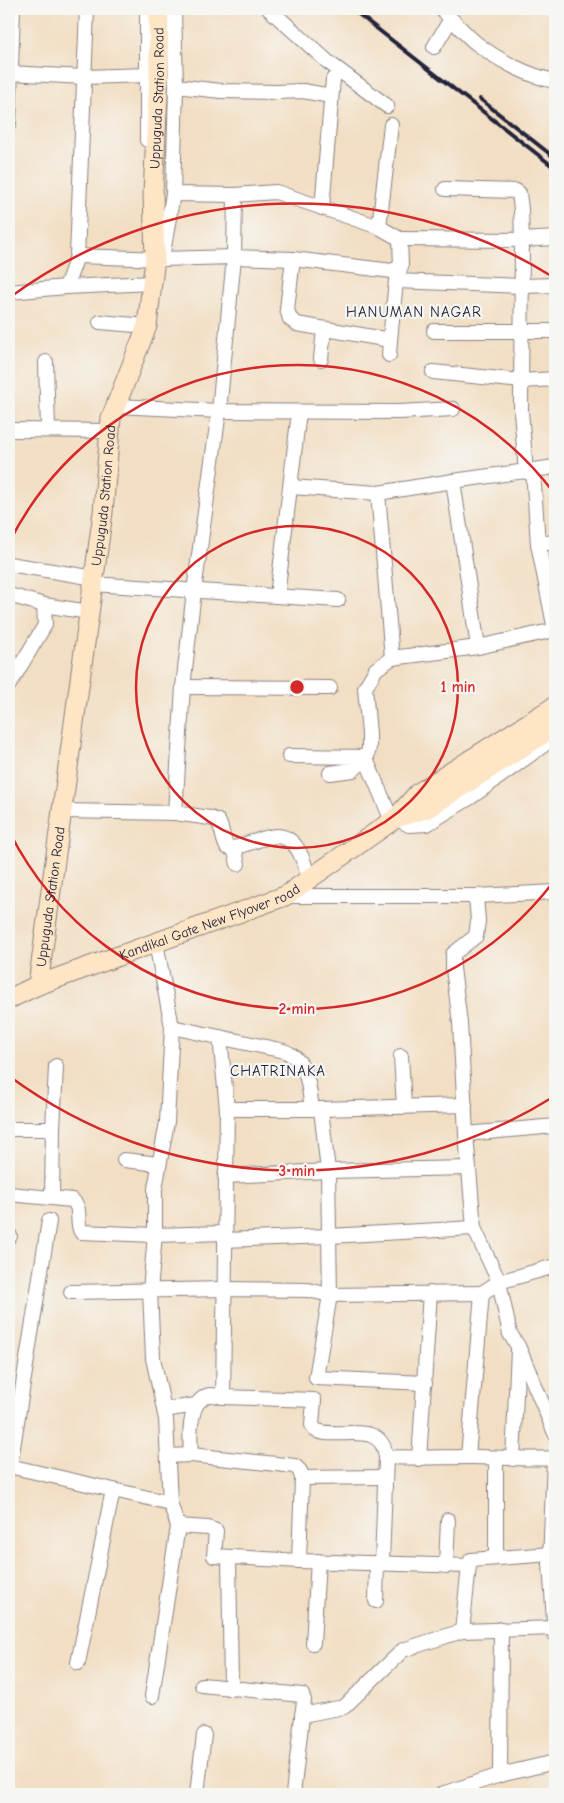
<svg xmlns="http://www.w3.org/2000/svg" width="564" height="1803" font-family="'Comic Neue',sans-serif">
	<style>
		.lines { fill: none; stroke-linecap: round; stroke-linejoin: round }
		.street-casing { stroke: #8a807f; stroke-width: 16 }
		.secondary-casing { stroke: #8a807f; stroke-width: 21 }
		.street { stroke: #fff; stroke-width: 14 }
		.secondary { stroke: #fde5c5; stroke-width: 19 }
		.rail { stroke: #22223b; stroke-width: 4 }
		.ring { fill: none; stroke: #d62828; stroke-width: 2.5 }
		.labels { text-anchor: middle; stroke-width: 4.5; stroke-linejoin: round; paint-order: stroke }
		.street-label { font-size: 14px; fill: #22223b; stroke: #f6f6f2 }
		.neighbourhood-label { font-size: 15px; letter-spacing: 1px; fill: #22223b; stroke: #f6f6f2 }
		.centre { fill: #d62828; stroke: #f6f6f2; stroke-width: 2.5 }
		.ring-label { font-size: 15px; text-anchor: middle; font-weight: bold; fill: #d62828; stroke: #f6f6f2; stroke-width: 4.5; stroke-linejoin: round; paint-order: stroke }
	</style>
	<rect width="100%" height="100%" fill="#f6f6f2"/>
	<filter id="ink" filterUnits="userSpaceOnUse"><feTurbulence type="fractalNoise" baseFrequency=".02" numOctaves="2"/><feDisplacementMap in="SourceGraphic" scale="10" xChannelSelector="R" yChannelSelector="G"/><feConvolveMatrix kernelMatrix="1 2 1 2 8 2 1 2 1" color-interpolation-filters="sRGB"/></filter>
	<filter id="wash" filterUnits="userSpaceOnUse"><feTurbulence type="fractalNoise" baseFrequency=".0096" numOctaves="4" result="noise"/><feDisplacementMap in="SourceGraphic" scale="20" xChannelSelector="R" yChannelSelector="G"/><feGaussianBlur stdDeviation="1.12" result="paint"/><feColorMatrix in="noise" values="0 0 0 0 0 0 0 0 0 0 0 0 0 0 0 0 0 1.4 0 .05"/><feComposite in="paint" operator="in"/></filter>
	<g filter="url(#wash)">
		<rect width="100%" height="100%" fill="#f2dec3"/>
	</g>
	<g filter="url(#ink)">
		<g class="lines">
			<defs>
				<g id="street">
					<path d="M269,9L328,62L387,106"/>
					<path d="M451,19C459,26 467,36 476,43C498,60 528,76 555,81"/>
					<path d="M434,47L451,19L442,9"/>
					<path d="M9,73L84,77L148,75"/>
					<path d="M176,86L221,91L276,92L303,91L331,96"/>
					<path d="M9,124L13,9"/>
					<path d="M147,140V9"/>
					<path d="M445,189L516,191L519,193L521,209L522,240L555,238"/>
					<path d="M173,194L235,195L234,257L293,259L392,271L401,266L400,239L379,227L276,192L235,195"/>
					<path d="M322,208L333,79"/>
					<path d="M379,227L391,125"/>
					<path d="M400,239L522,240L521,411L526,472"/>
					<path d="M77,256L87,9"/>
					<path d="M162,259L173,194L176,86L174,9"/>
					<path d="M293,259L287,309L290,319L297,324L390,340L396,281L401,266"/>
					<path d="M396,281L521,286L555,285"/>
					<path d="M66,287L152,283"/>
					<path d="M9,292L66,287L77,256L162,259L234,257L219,411L400,412L453,409"/>
					<path d="M100,322L147,326"/>
					<path d="M434,331H555"/>
					<path d="M389,355L390,340"/>
					<path d="M321,359L324,329"/>
					<path d="M46,362L48,430"/>
					<path d="M433,372L521,381L555,379"/>
					<path d="M9,430L109,431"/>
					<path d="M533,470L538,544L555,542"/>
					<path d="M453,481L478,647L555,630"/>
					<path d="M291,487L378,493L453,481L555,467"/>
					<path d="M378,493L392,658L478,647"/>
					<path d="M538,544L555,630"/>
					<path d="M9,564L95,578"/>
					<path d="M92,584L338,600"/>
					<path d="M9,595L44,605L89,612"/>
					<path d="M277,596L299,412"/>
					<path d="M9,685L45,625L44,605"/>
					<path d="M183,687L330,688"/>
					<path d="M289,756L367,757"/>
					<path d="M366,759L392,821"/>
					<path d="M330,773L353,770L367,757L369,748V734L365,688L376,669L392,658"/>
					<path d="M63,811L175,813L183,687L194,591L219,411L116,406"/>
					<path d="M175,813L210,818L218,821C223,829 222,839 227,847L234,848C244,845 267,836 276,836C298,836 304,862 309,879"/>
					<path d="M396,818L409,825L427,824L471,797L555,737"/>
					<path d="M234,848L238,864"/>
					<path d="M285,896H476L478,921L476,936L453,954V968L460,1023L466,1134L474,1228L499,1282L482,1293L468,1457"/>
					<path d="M476,896L555,892"/>
					<path d="M172,1027L275,1049C280,1050 286,1051 290,1054C309,1065 309,1090 312,1109H321L328,1171L330,1295L316,1378L425,1383"/>
					<path d="M220,1037L227,1109L223,1397L314,1400L312,1425L315,1430C337,1441 382,1418 386,1457L382,1563"/>
					<path d="M401,1056L404,1107"/>
					<path d="M227,1109H312"/>
					<path d="M321,1109L465,1105"/>
					<path d="M9,1129H53"/>
					<path d="M466,1134L555,1126"/>
					<path d="M124,1160L159,1164"/>
					<path d="M225,1176L328,1171L469,1168"/>
					<path d="M9,1194L72,1200C83,1209 75,1221 81,1232L155,1235L225,1233"/>
					<path d="M52,1198L53,1129L56,1066"/>
					<path d="M9,1236H10"/>
					<path d="M225,1240L329,1236L474,1228"/>
					<path d="M555,1266L499,1282L510,1334L518,1346L555,1433"/>
					<path d="M71,1292L225,1289L308,1290L330,1295L482,1293"/>
					<path d="M164,1410L196,1405C205,1394 209,1393 223,1397"/>
					<path d="M191,1455C190,1437 189,1422 196,1405"/>
					<path d="M168,1456L191,1455L295,1466L300,1471L302,1478L299,1561"/>
					<path d="M386,1457C414,1458 442,1457 471,1457C499,1457 527,1460 555,1458"/>
					<path d="M554,1458L550,1564L555,1634"/>
					<path d="M419,1459L430,1293"/>
					<path d="M513,1459L518,1350"/>
					<path d="M9,1466L170,1503"/>
					<path d="M10,1466L49,1221"/>
					<path d="M302,1478L384,1477"/>
					<path d="M178,1526L208,1528L216,1531L214,1556L299,1561L469,1566"/>
					<path d="M229,1557L231,1689"/>
					<path d="M496,1558V1458"/>
					<path d="M446,1566L448,1520"/>
					<path d="M376,1601L377,1563"/>
					<path d="M462,1631L554,1628"/>
					<path d="M313,1643L318,1561"/>
					<path d="M78,1663L113,1490"/>
					<path d="M202,1685L302,1695L304,1700L293,1794"/>
					<path d="M152,1696L178,1526L170,1503L166,1419L153,1358L150,1291L155,1235V1189L167,1122L172,1027L156,943"/>
					<path d="M302,1715L344,1707L403,1650L462,1631L469,1566L471,1560L551,1554"/>
					<path d="M500,1775L501,1629"/>
					<path d="M197,1794L204,1735"/>
					<path d="M442,1794L500,1775L555,1762"/>
				</g>
				<g id="secondary">
					<path d="M396,818L428,808L543,734L555,724"/>
					<path id="s1" d="M38,985L103,512L111,418L147,326L152,283L155,259L153,193L159,75L158,9"/>
					<path id="s2" d="M9,999L38,985L285,896L396,818L418,793L555,706"/>
				</g>
			</defs>
			<use href="#street" class="street-casing"/>
			<use href="#secondary" class="secondary-casing"/>
			<use href="#street" class="street"/>
			<use href="#secondary" class="secondary"/>
			<g class="rail">
				<path d="M352,9L555,168"/>
				<path d="M480,99L555,158"/>
			</g>
		</g>
	</g>
	<g class="ring">
		<circle cx="297" cy="687" r="161"/>
		<path d="M554 881A322 322 0 0 1 9 831M9 543A322 322 0 0 1 554 493"/>
		<path d="M553 1097A484 484 0 0 1 9 1076M9 298A484 484 0 0 1 553 277"/>
	</g>
	<g class="labels">
		<g class="street-label">
			<text dy="5" stroke="none"><textPath href="#s1" startOffset="899">Uppuguda Station Road</textPath></text>
			<text dy="5" stroke="none"><textPath href="#s1" startOffset="494">Uppuguda Station Road</textPath></text>
			<text dy="5" stroke="none"><textPath href="#s1" startOffset="89">Uppuguda Station Road</textPath></text>
			<text dy="5" stroke="none"><textPath href="#s2" startOffset="215">Kandikal Gate New Flyover road</textPath></text>
		</g>
		<g class="neighbourhood-label">
			<text x="414" y="317">HANUMAN NAGAR</text>
			<text x="278" y="1076">CHATRINAKA</text>
		</g>
	</g>
	<circle cx="297" cy="687" r="8" class="centre"/>
	<g class="ring-label">
		<text x="458" y="692">1 min</text>
		<text x="297" y="1014">2 min</text>
		<text x="297" y="1176">3 min</text>
	</g>
	<rect width="564" height="1803" fill="none" stroke="#f6f6f2" stroke-width="30"/>
</svg>
